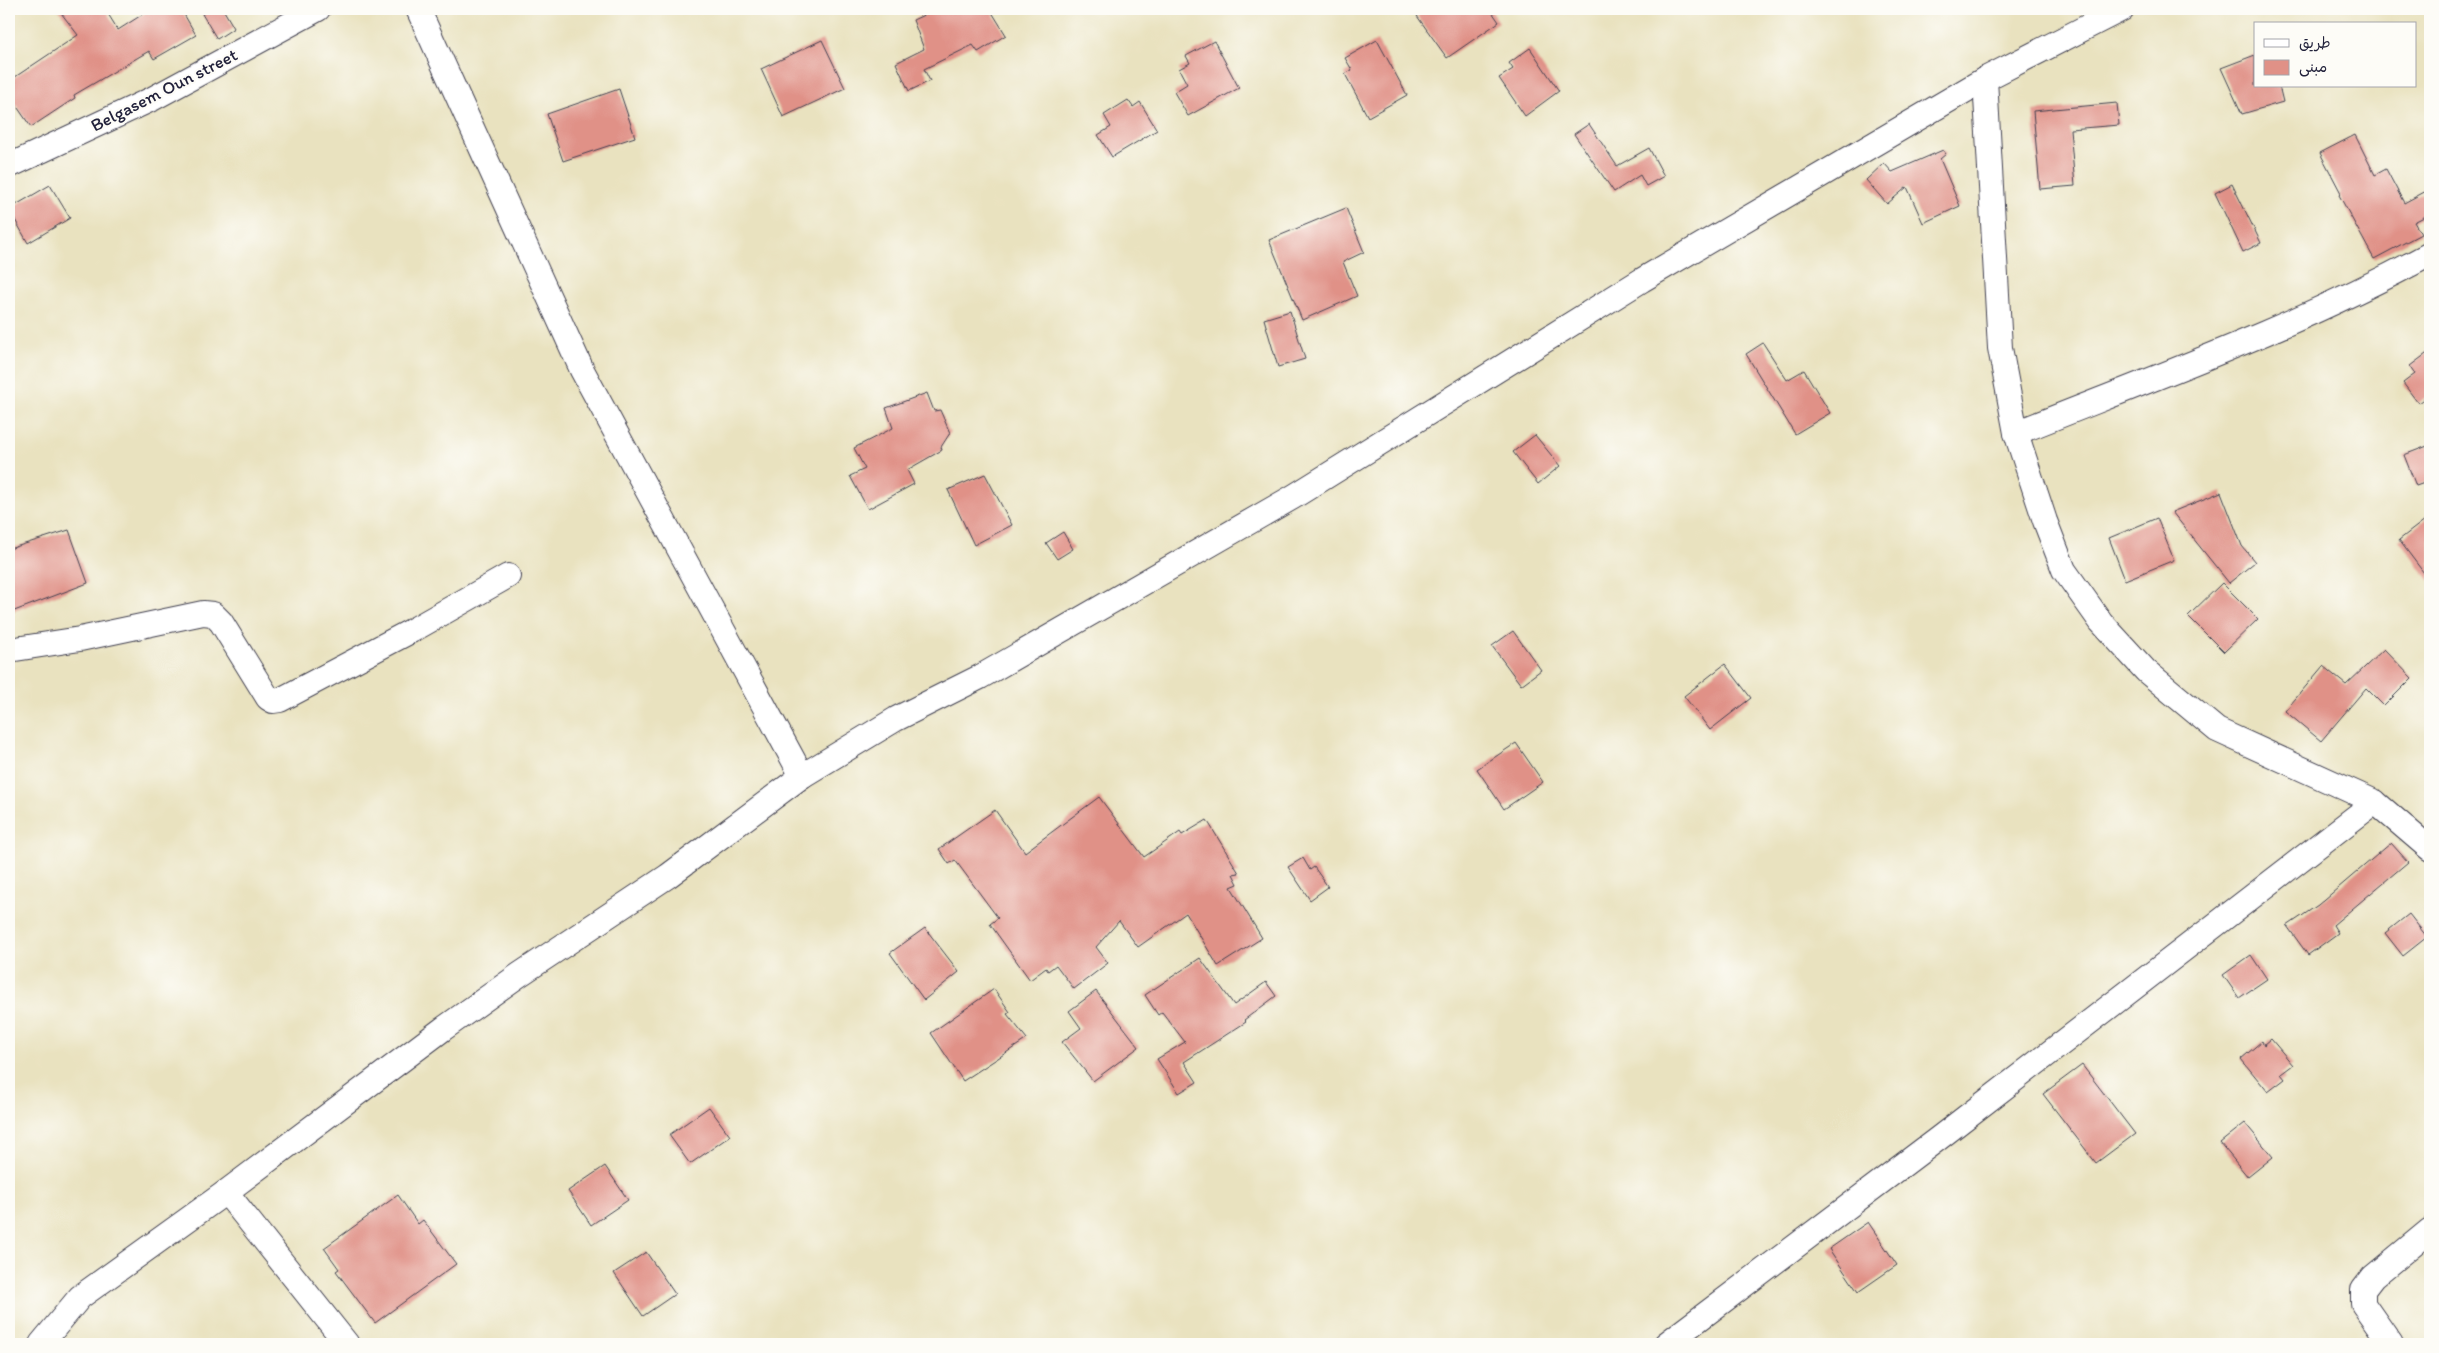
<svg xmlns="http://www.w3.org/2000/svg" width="2439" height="1353" font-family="Itim,'Playpen Sans Arabic',sans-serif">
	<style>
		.building { fill: #e09187 }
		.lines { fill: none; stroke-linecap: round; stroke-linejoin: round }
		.street-casing { stroke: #403f4f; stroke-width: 26 }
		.street { stroke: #fff; stroke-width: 24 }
		.labels { text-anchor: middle; stroke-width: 4.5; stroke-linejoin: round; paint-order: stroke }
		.street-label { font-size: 18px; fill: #22223b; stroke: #fdfcf7 }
	</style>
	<rect width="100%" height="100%" fill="#fdfcf7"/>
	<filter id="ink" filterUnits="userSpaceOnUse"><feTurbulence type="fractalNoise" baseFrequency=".02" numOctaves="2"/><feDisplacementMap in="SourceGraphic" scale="10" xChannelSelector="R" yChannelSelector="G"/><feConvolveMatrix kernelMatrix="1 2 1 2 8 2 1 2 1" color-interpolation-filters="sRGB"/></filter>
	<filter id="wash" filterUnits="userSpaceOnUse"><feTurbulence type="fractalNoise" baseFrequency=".0096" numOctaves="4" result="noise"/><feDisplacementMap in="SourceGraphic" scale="20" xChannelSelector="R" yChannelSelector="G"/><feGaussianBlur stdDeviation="1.12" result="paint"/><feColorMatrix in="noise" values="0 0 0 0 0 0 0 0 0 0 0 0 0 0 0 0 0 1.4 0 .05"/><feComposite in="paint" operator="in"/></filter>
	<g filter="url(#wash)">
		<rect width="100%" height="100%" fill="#e9e2bf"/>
		<g id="blocks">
			<g class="building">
				<path d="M58,9H105L118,30L151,9H181L196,35L154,59L149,51L74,95L75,98L31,127L9,95V81L78,35Z"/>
				<path d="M212,9H223L234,28L217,39L202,14Z"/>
				<path d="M937,9H990L1006,35L978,52L973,45L924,69L930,81L909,91L896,63L924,49L913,20Z"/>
				<path d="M1428,9H1490L1499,22L1447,58L1417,16Z"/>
				<path d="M822,40L845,88L783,117L761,69Z"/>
				<path d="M1377,40L1407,95L1368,117L1345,74L1352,70L1345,58Z"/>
				<path d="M1214,41L1239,88L1188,116L1174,92L1187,84L1179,69L1190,63L1186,56Z"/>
				<path d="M1530,48L1559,91L1525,116L1499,78L1513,69L1509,63Z"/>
				<path d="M2255,55V86H2279L2283,102L2242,114L2221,68Z"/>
				<path d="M619,89L635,137L563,161L547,114Z"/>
				<path d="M1128,100L1133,107L1140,102L1157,130L1112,157L1098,135L1111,127L1104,115Z"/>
				<path d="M2117,103L2119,125L2070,129L2075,186L2040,189L2033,111Z"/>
				<path d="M1589,124L1617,166L1649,148L1664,176L1646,186L1640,175L1614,192L1574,134Z"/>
				<path d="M2355,135L2375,175L2386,169L2404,203L2430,189V214L2414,222L2421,234L2374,259L2339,195L2341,193L2320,153Z"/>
				<path d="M1943,150L1946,154L1940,159L1960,206L1923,223L1907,187L1887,204L1866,180L1884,163L1892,172Z"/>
				<path d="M2232,184L2261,243L2243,252L2215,193Z"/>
				<path d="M50,185L70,218L28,243L9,209Z"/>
				<path d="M1346,208L1364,252L1343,262L1357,296L1302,320L1269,240Z"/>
				<path d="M1290,311L1305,359L1278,367L1264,319Z"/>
				<path d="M1763,343L1787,380L1804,370L1830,413L1795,434L1746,354Z"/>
				<path d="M2430,351V394L2418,403L2403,383L2415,374L2410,366Z"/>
				<path d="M927,393L934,411L940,410L950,433L941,447L942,450L907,470L914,484L868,509L850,476L865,469L854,448L893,428L886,408Z"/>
				<path d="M1535,435L1560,466L1538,484L1513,452Z"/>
				<path d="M2430,445V481L2416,486L2404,455Z"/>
				<path d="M985,474L1012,525L974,545L948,490Z"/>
				<path d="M2221,492L2242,546L2255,562L2229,583L2172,512Z"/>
				<path d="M2430,516V581L2399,540Z"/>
				<path d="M2157,518L2174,560L2125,580L2109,538Z"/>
				<path d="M69,530L88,583L9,613V549Z"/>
				<path d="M1063,532L1073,549L1057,559L1046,543Z"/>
				<path d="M2222,583L2258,619L2224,652L2188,616Z"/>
				<path d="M1513,631L1541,670L1521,685L1492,646Z"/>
				<path d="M2384,649L2412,678L2384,706L2366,688L2321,741L2285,711L2323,666L2346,685Z"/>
				<path d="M1725,664L1751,698L1710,730L1684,696Z"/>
				<path d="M1516,743L1543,782L1504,809L1477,769Z"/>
				<path d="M1099,797L1144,857L1180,832L1182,835L1207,820L1239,873L1233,874L1238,884L1231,887L1262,938L1218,966L1186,913L1138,947L1119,921L1096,947L1108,963L1074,989L1056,965L1048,971L1046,968L1030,980L990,924L998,918L955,860L949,864L939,849L995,810L1025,852Z"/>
				<path d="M2391,843L2408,862L2333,925L2338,933L2308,955L2287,926L2318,905Z"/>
				<path d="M1303,858L1310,870L1314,867L1328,887L1310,900L1288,867Z"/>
				<path d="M2409,914L2427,937L2403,956L2385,933Z"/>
				<path d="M925,928L959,972L924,1000L890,953Z"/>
				<path d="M2251,955L2267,979L2239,998L2223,975Z"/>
				<path d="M1200,958L1234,1005L1266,982L1276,996L1244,1020L1246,1022L1184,1062L1197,1082L1179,1093L1157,1059L1185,1042L1162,1012L1158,1015L1145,995Z"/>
				<path d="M994,989L1010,1012L1007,1014L1027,1039L963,1081L931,1033Z"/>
				<path d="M1096,991L1139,1047L1093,1081L1062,1042L1081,1028L1069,1011Z"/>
				<path d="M2271,1039L2293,1065L2281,1074L2285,1079L2268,1092L2241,1059L2262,1041L2264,1045Z"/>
				<path d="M2082,1065L2135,1134L2096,1163L2043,1094Z"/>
				<path d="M709,1107L730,1136L690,1164L669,1135Z"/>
				<path d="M2245,1123L2273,1157L2248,1177L2220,1143Z"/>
				<path d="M605,1166L628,1200L591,1225L568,1191Z"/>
				<path d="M398,1195L418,1224L423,1220L456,1264L375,1323L336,1271L339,1269L324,1248Z"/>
				<path d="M1868,1222L1897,1265L1858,1292L1829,1249Z"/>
				<path d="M646,1252L675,1294L643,1316L614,1273Z"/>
			</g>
		</g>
	</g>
	<g filter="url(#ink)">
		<use href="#blocks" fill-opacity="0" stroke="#403f4f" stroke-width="1"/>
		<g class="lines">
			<defs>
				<g id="street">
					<path d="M418,9L582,370L802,776"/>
					<path d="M1985,79L2000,348L2016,433L2045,521L2064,570L2101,622L2146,671L2217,730L2375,802L2430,849"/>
					<path d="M9,166L152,99L318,9"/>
					<path d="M2016,433C2156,377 2298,326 2430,254"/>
					<path d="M9,650L80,639L203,613L213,614L221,622L268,698L273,701L280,700L411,631L508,576"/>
					<path d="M226,1192L347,1344"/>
					<path d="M41,1344L80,1297L226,1192L443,1029L519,975L668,876L802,776L896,719L980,677L1293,497L1642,280L1985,79L2122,9"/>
					<path d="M1666,1344L1939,1138L2375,802"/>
					<path d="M2391,1344L2363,1304V1290L2373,1277L2430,1230"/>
				</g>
			</defs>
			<use href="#street" class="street-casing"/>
			<use href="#street" class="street"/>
		</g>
	</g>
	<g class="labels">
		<g class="street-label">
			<text transform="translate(164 90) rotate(-27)" y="6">Belgasem Oun street</text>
		</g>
	</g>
	<rect width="2439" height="1353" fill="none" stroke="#fdfcf7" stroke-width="30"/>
	<rect x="2254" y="22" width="162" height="65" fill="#fdfcf7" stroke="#a5a5ac"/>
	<rect x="2264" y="39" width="25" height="8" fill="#ffffff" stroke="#a5a5ac"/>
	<text x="2299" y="48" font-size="15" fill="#22223b">طريق</text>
	<rect x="2264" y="60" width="25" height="15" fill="#e09187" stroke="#a5a5ac"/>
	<text x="2299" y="72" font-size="15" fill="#22223b">مبنى</text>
</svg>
